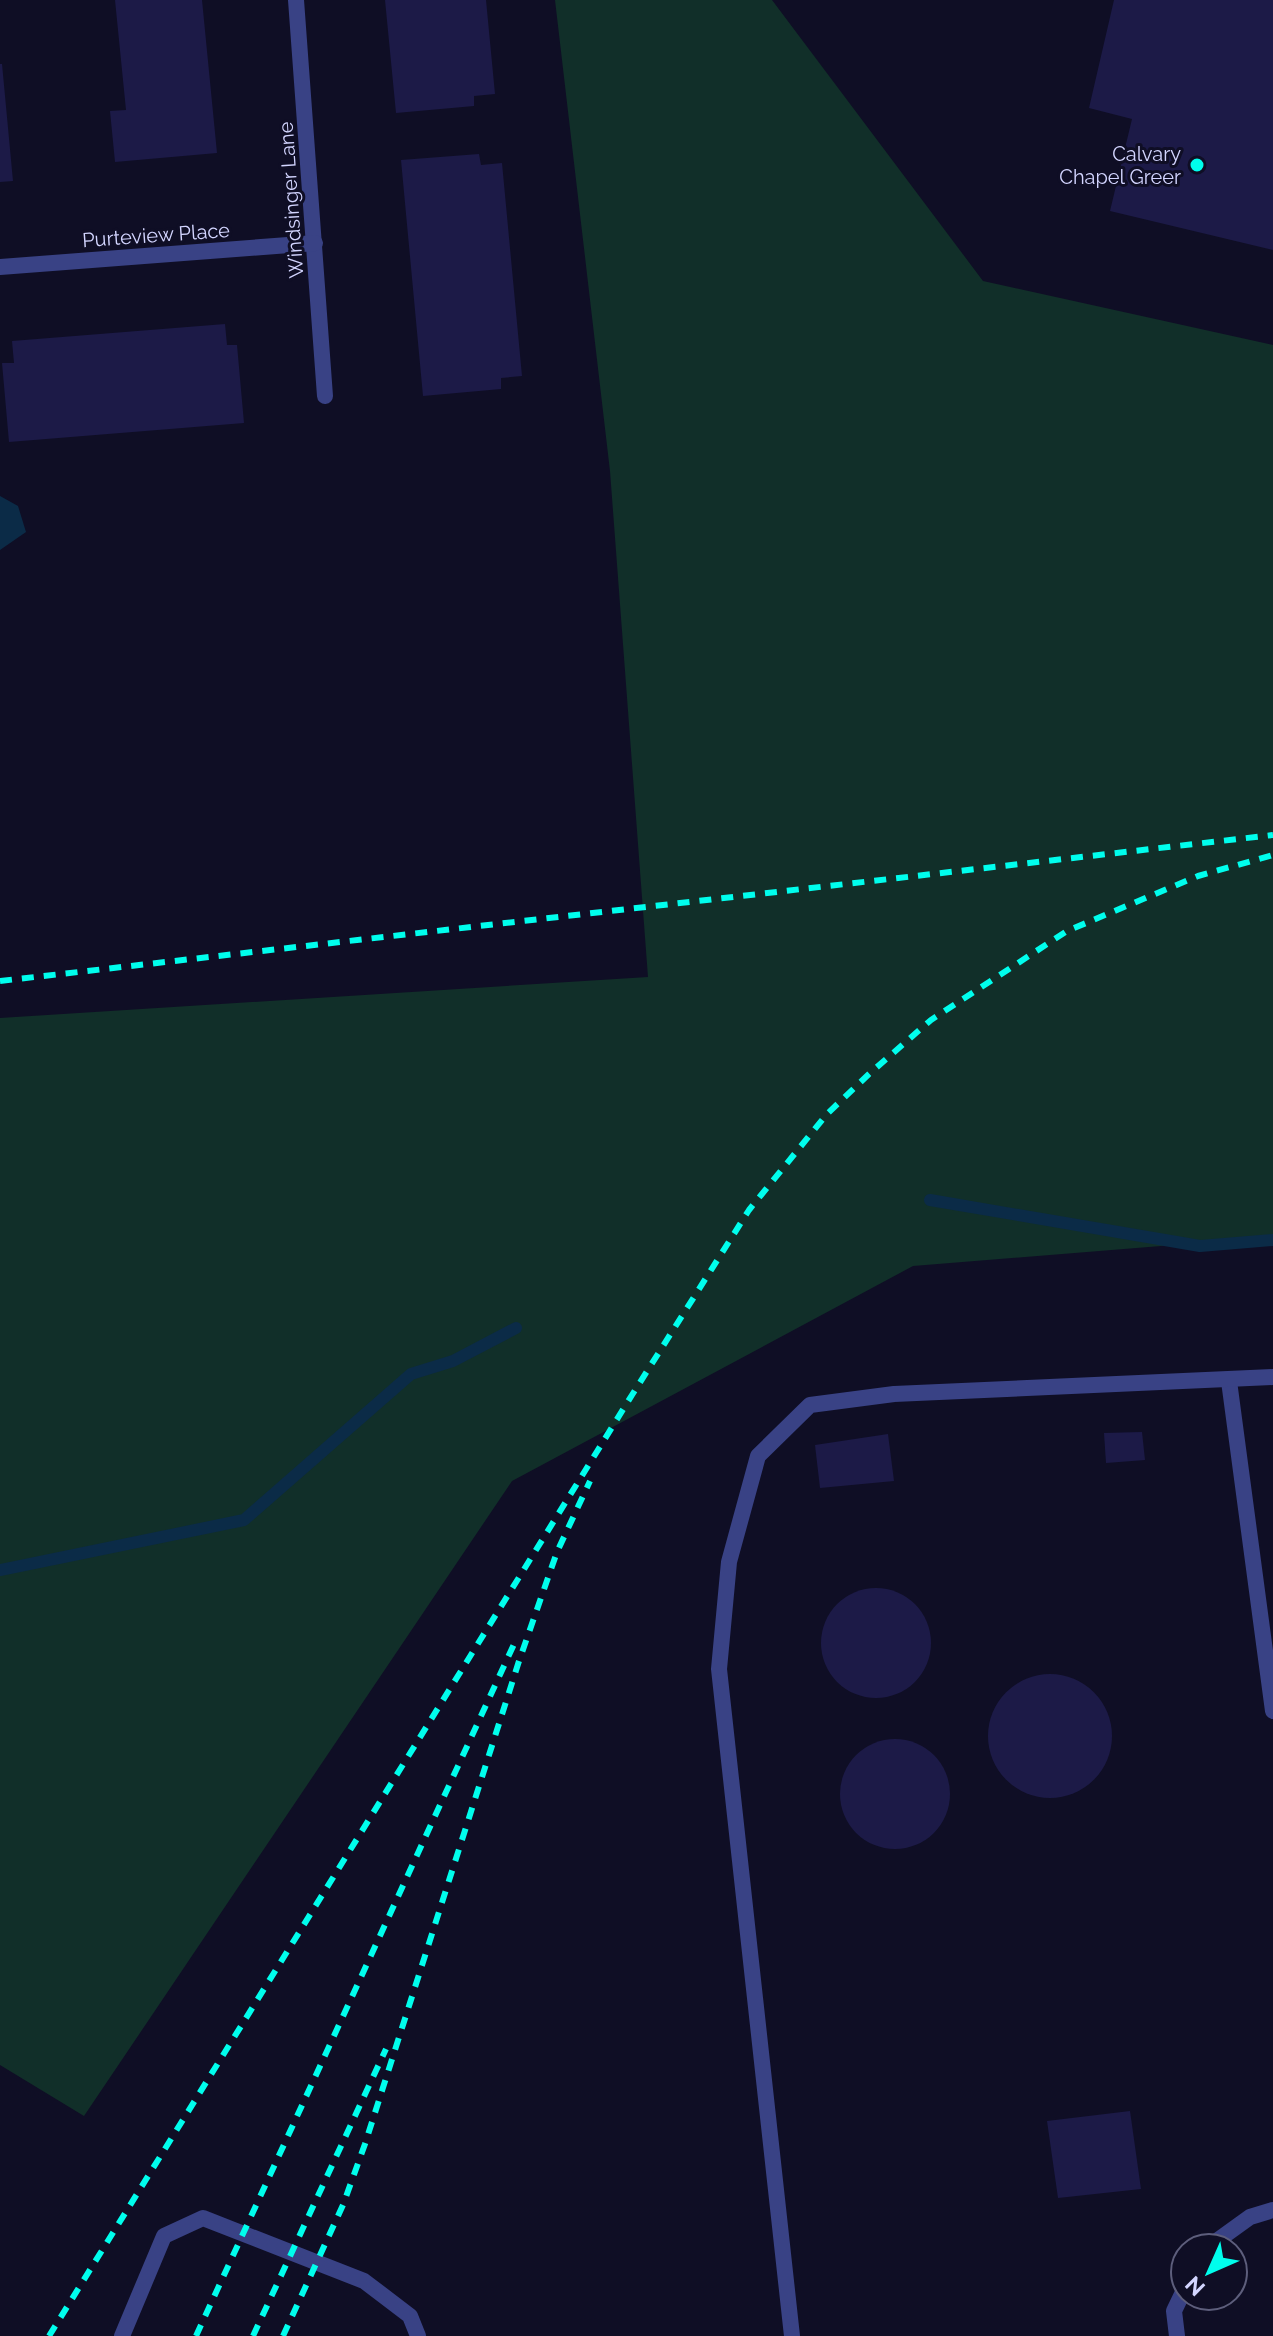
<svg xmlns="http://www.w3.org/2000/svg" width="1273" height="2336" font-family="Raleway,sans-serif">
	<style>
		.green { fill: #112f29 }
		.water { fill: #0b2b47 }
		.lines { fill: none; stroke-linecap: round; stroke-linejoin: round }
		.stream { stroke: #0b2b47; stroke-width: 12 }
		.building { fill: #1c1a47 }
		.lane { stroke: #394285; stroke-width: 16 }
		.street { stroke: #394285; stroke-width: 16 }
		.rail { stroke: #00feed; stroke-width: 6; stroke-dasharray: 12 10; stroke-linecap: butt }
		.poi-dot { fill: #00feed; stroke: #0f0e25; stroke-width: 3 }
		.labels { text-anchor: middle; stroke-width: 6; stroke-linejoin: round; paint-order: stroke }
		.poi-label { font-size: 20px; fill: #d3d5ff; stroke: #0f0e25; text-anchor: end }
		.street-label { font-size: 20px; fill: #d3d5ff; stroke: #0f0e25 }
	</style>
	<rect width="100%" height="100%" fill="#0f0e25"/>
	<path class="green" d="M555,0H772L983,281L1273,345V1237L913,1266L512,1481L84,2116L0,2065V1018L648,977L610,471Z"/>
	<path class="water" d="M0,496L18,506L26,532L0,550Z"/>
	<g class="lines">
		<g class="stream">
			<path d="M930,1200L1200,1246L1273,1240"/>
			<path d="M0,1570L244,1520L411,1374L453,1361L516,1328"/>
		</g>
	</g>
	<g class="building">
		<path d="M115,0H202L217,153L115,162L110,111L126,110Z"/>
		<path d="M385,0H486L495,94L474,96V106L396,113Z"/>
		<path d="M1114,0H1273V250L1110,211L1132,119L1089,108Z"/>
		<path d="M0,64H2L13,181L0,182Z"/>
		<path d="M479,154L481,165L502,163L522,376L501,378V389L423,396L401,160Z"/>
		<path d="M225,324L227,345H237L244,423L9,442L2,363H14L12,341Z"/>
		<path d="M1142,1432L1145,1460L1106,1463L1104,1433Z"/>
		<path d="M888,1434L894,1481L820,1488L815,1445Z"/>
		<circle cx="876" cy="1643" r="55"/>
		<circle cx="1050" cy="1736" r="62"/>
		<circle cx="895" cy="1794" r="55"/>
		<path d="M1130,2111L1141,2189L1058,2198L1047,2121Z"/>
	</g>
	<g class="lines">
		<g class="lane">
			<path d="M1229,1381L1273,1711"/>
			<path d="M1207,2248L1250,2217L1273,2210"/>
			<path d="M122,2336L164,2236L203,2218L364,2281L410,2316L418,2336"/>
			<path d="M792,2336L719,1669L729,1562L758,1456L810,1405L894,1394L1273,1377"/>
			<path d="M1177,2336L1174,2311L1185,2288"/>
		</g>
		<g class="street">
			<path d="M296,0L325,396"/>
			<path d="M0,267L315,243"/>
		</g>
		<g class="rail">
			<path d="M0,981L1273,835"/>
			<path d="M49,2336L632,1395L749,1210L827,1114L869,1074L931,1020L1067,931L1198,876L1273,855"/>
			<path d="M196,2336L515,1642"/>
			<path d="M253,2336L386,2049"/>
			<path d="M283,2336L343,2205L365,2144L519,1661L557,1552L590,1481"/>
		</g>
	</g>
	<circle class="poi-dot" cx="1197" cy="165" r="8"/>
	<g class="labels">
		<g class="poi-label">
			<text x="1181" y="161">Calvary<tspan x="1181" dy="23">Chapel Greer</tspan></text>
		</g>
		<g class="street-label">
			<text transform="translate(291 200) rotate(-94)" y="7">Windsinger Lane</text>
			<text transform="translate(156 235) rotate(-4)" y="7">Purteview Place</text>
		</g>
	</g>
	<g transform="translate(1209 2272) rotate(225)"><circle r="38" fill="#0f0e25" stroke="#5d5e7c" stroke-width="2"/>
	<path d="M0-6L14 30L0 20L-14 30Z" fill="#00feed"/>
	<text y="-12" font-size="22" font-weight="bold" text-anchor="middle" fill="#d3d5ff">N</text>
	</g>
</svg>
